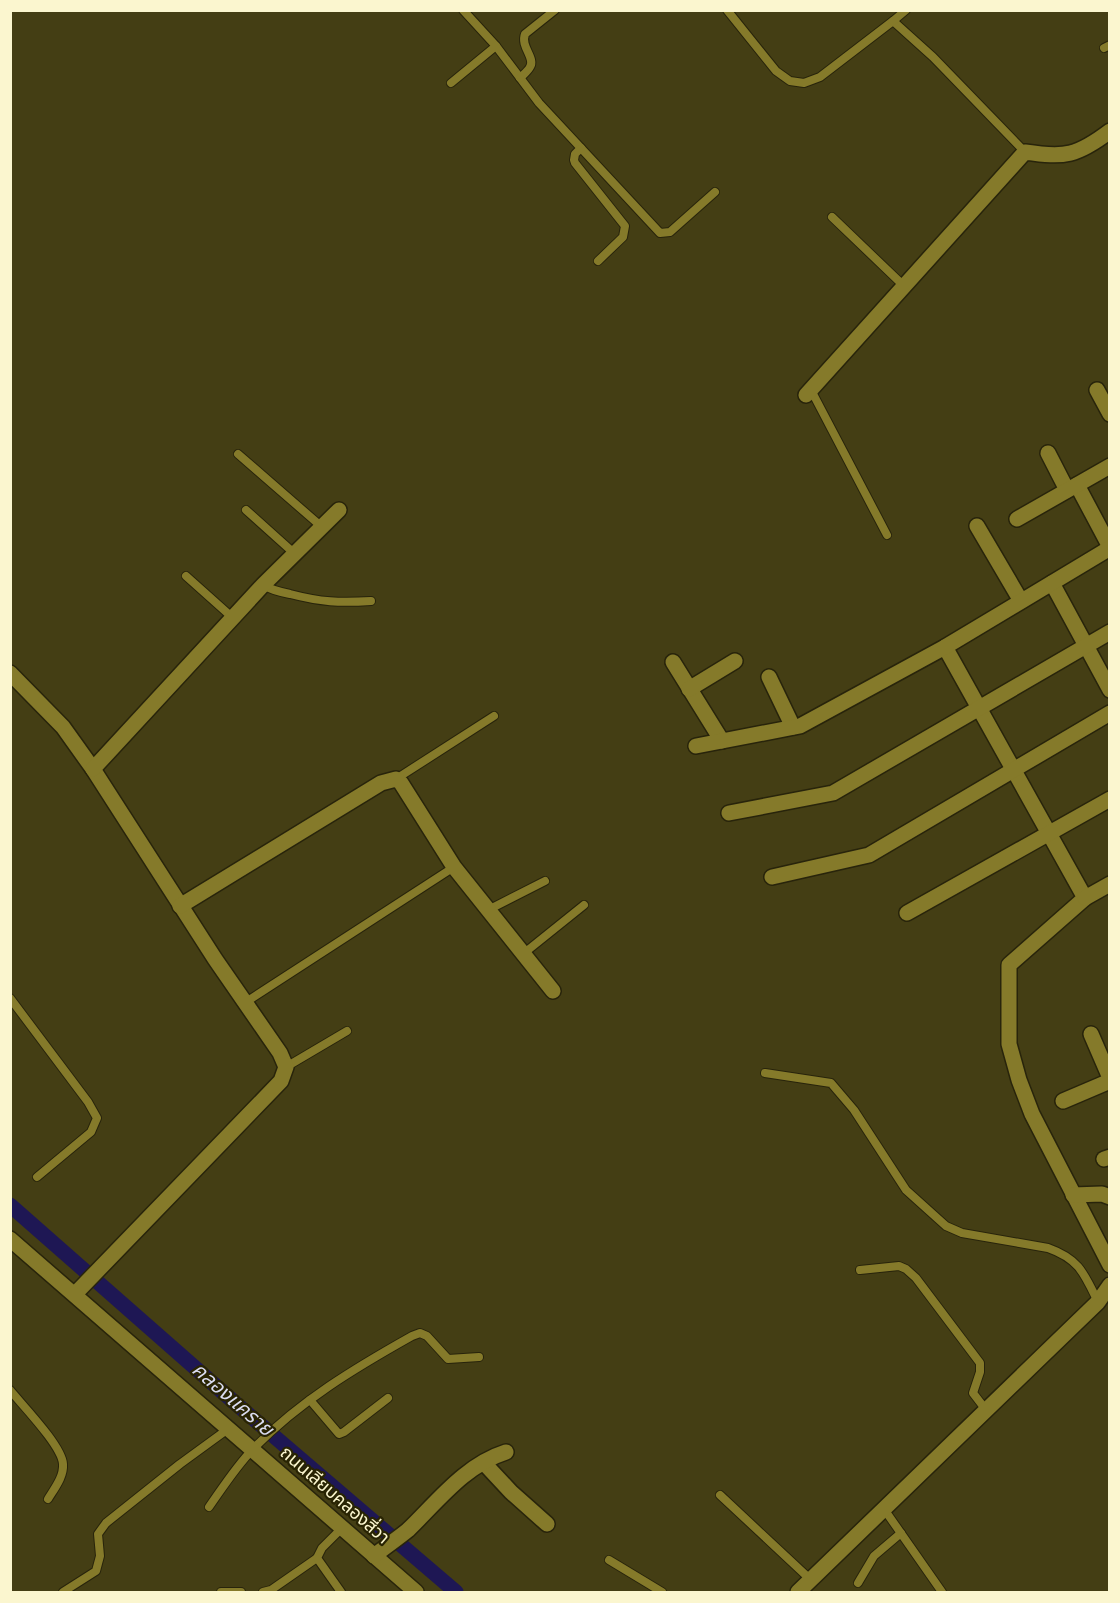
<svg xmlns="http://www.w3.org/2000/svg" width="1120" height="1603" font-family="Cabin,'Noto Sans Thai',sans-serif">
	<style>
		.lines { fill: none; stroke-linecap: round; stroke-linejoin: round }
		.canal { stroke: #1e1754; stroke-width: 15 }
		.service-casing { stroke: #28240b; stroke-width: 10 }
		.minor-casing { stroke: #28240b; stroke-width: 18 }
		.service { stroke: #857a2a; stroke-width: 8 }
		.minor { stroke: #857a2a; stroke-width: 15 }
		.labels { text-anchor: middle; stroke-width: 4.5; stroke-linejoin: round; paint-order: stroke }
		.street-label { font-size: 18px; fill: #fbf6cf; stroke: #292403 }
		.water-label { font-size: 20px; font-style: italic; fill: #dadcf0; stroke: #292403 }
	</style>
	<rect width="100%" height="100%" fill="#443e14"/>
	<g class="lines">
		<path class="canal" d="M10,1205L234,1402L456,1592"/>
		<defs>
			<g id="service">
				<path d="M463,10L496,46L539,103L660,233L670,232L715,192"/>
				<path d="M727,10L776,71L790,81L804,83L820,77L893,21L933,57L1025,152"/>
				<path d="M893,21L906,10"/>
				<path d="M1104,48L1110,45"/>
				<path d="M520,78C523,75 528,71 530,67C536,58 520,47 525,34L555,10"/>
				<path d="M451,83L496,46"/>
				<path d="M581,148L575,154L574,160L575,163L625,226L623,237L598,261"/>
				<path d="M832,217L904,286"/>
				<path d="M811,390L887,535"/>
				<path d="M238,454L322,527"/>
				<path d="M246,510L295,554"/>
				<path d="M186,576L233,618"/>
				<path d="M263,585C271,590 280,592 290,594C321,602 339,603 371,601"/>
				<path d="M396,779L494,716"/>
				<path d="M488,910L545,881"/>
				<path d="M523,954L584,905"/>
				<path d="M10,998L88,1102L97,1118L91,1132L37,1177"/>
				<path d="M246,1002L454,867"/>
				<path d="M286,1067L347,1031"/>
				<path d="M765,1073L831,1083L854,1110L906,1190L946,1226L962,1233L1048,1248C1079,1259 1084,1273 1098,1302"/>
				<path d="M860,1270L899,1266L906,1269L916,1278L980,1363V1372L973,1393L986,1410"/>
				<path d="M10,1390C23,1406 62,1446 63,1464C64,1477 54,1489 48,1499"/>
				<path d="M310,1400L339,1434L344,1432L388,1398"/>
				<path d="M720,1495L811,1580"/>
				<path d="M209,1507C223,1487 237,1465 254,1448C300,1401 355,1368 412,1336L420,1333L427,1336L448,1359L479,1357"/>
				<path d="M884,1509L942,1592"/>
				<path d="M609,1560L662,1592"/>
				<path d="M858,1583L874,1556L901,1533"/>
				<path d="M63,1592L96,1571L100,1556L98,1534L106,1523L180,1464L228,1429"/>
				<path d="M221,1592H241"/>
				<path d="M263,1592L271,1590L317,1558"/>
				<path d="M341,1592L317,1558L322,1548L342,1528"/>
			</g>
			<g id="minor">
				<path d="M1097,390L1110,414"/>
				<path d="M806,395L1025,152C1065,158 1077,156 1110,131"/>
				<path d="M1048,453L1067,490"/>
				<path d="M1077,485L1110,547"/>
				<path d="M1017,519L1110,466"/>
				<path d="M977,526L1021,601"/>
				<path d="M1052,583L1110,690"/>
				<path d="M945,647L1085,898L1009,965V1044L1019,1080L1032,1114L1110,1265"/>
				<path d="M673,662L722,741"/>
				<path d="M10,673L63,727L93,769L215,959L280,1053L286,1067L281,1081L75,1294"/>
				<path d="M769,677L793,727"/>
				<path d="M689,689L735,661"/>
				<path d="M696,746L800,726L945,647L1110,548"/>
				<path d="M93,769L263,585L339,510"/>
				<path d="M729,813L833,793L1110,632"/>
				<path d="M772,877L869,855L1110,713"/>
				<path d="M1085,898L1110,884"/>
				<path d="M180,906L381,783L396,779L401,783L454,867L553,991"/>
				<path d="M907,913L1110,799"/>
				<path d="M1091,1034L1110,1078"/>
				<path d="M1063,1101L1110,1081"/>
				<path d="M1104,1159L1110,1157"/>
				<path d="M1073,1195L1102,1194L1110,1197"/>
				<path d="M10,1239L416,1592"/>
				<path d="M484,1463L511,1492L547,1524"/>
				<path d="M374,1556C385,1547 397,1539 408,1530C438,1501 465,1465 506,1452"/>
				<path d="M798,1592L1098,1302L1110,1285"/>
			</g>
		</defs>
		<use href="#service" class="service-casing"/>
		<use href="#minor" class="minor-casing"/>
		<use href="#service" class="service"/>
		<use href="#minor" class="minor"/>
	</g>
	<g class="labels">
		<g class="street-label">
			<text transform="translate(335 1495) rotate(41)" y="6">ถนนเลียบคลองสี่วา</text>
		</g>
		<g class="water-label">
			<text transform="translate(233 1399) rotate(41)" y="7">คลองเเคราย</text>
		</g>
	</g>
	<rect width="1120" height="1603" fill="none" stroke="#fbf6cf" stroke-width="24"/>
</svg>
